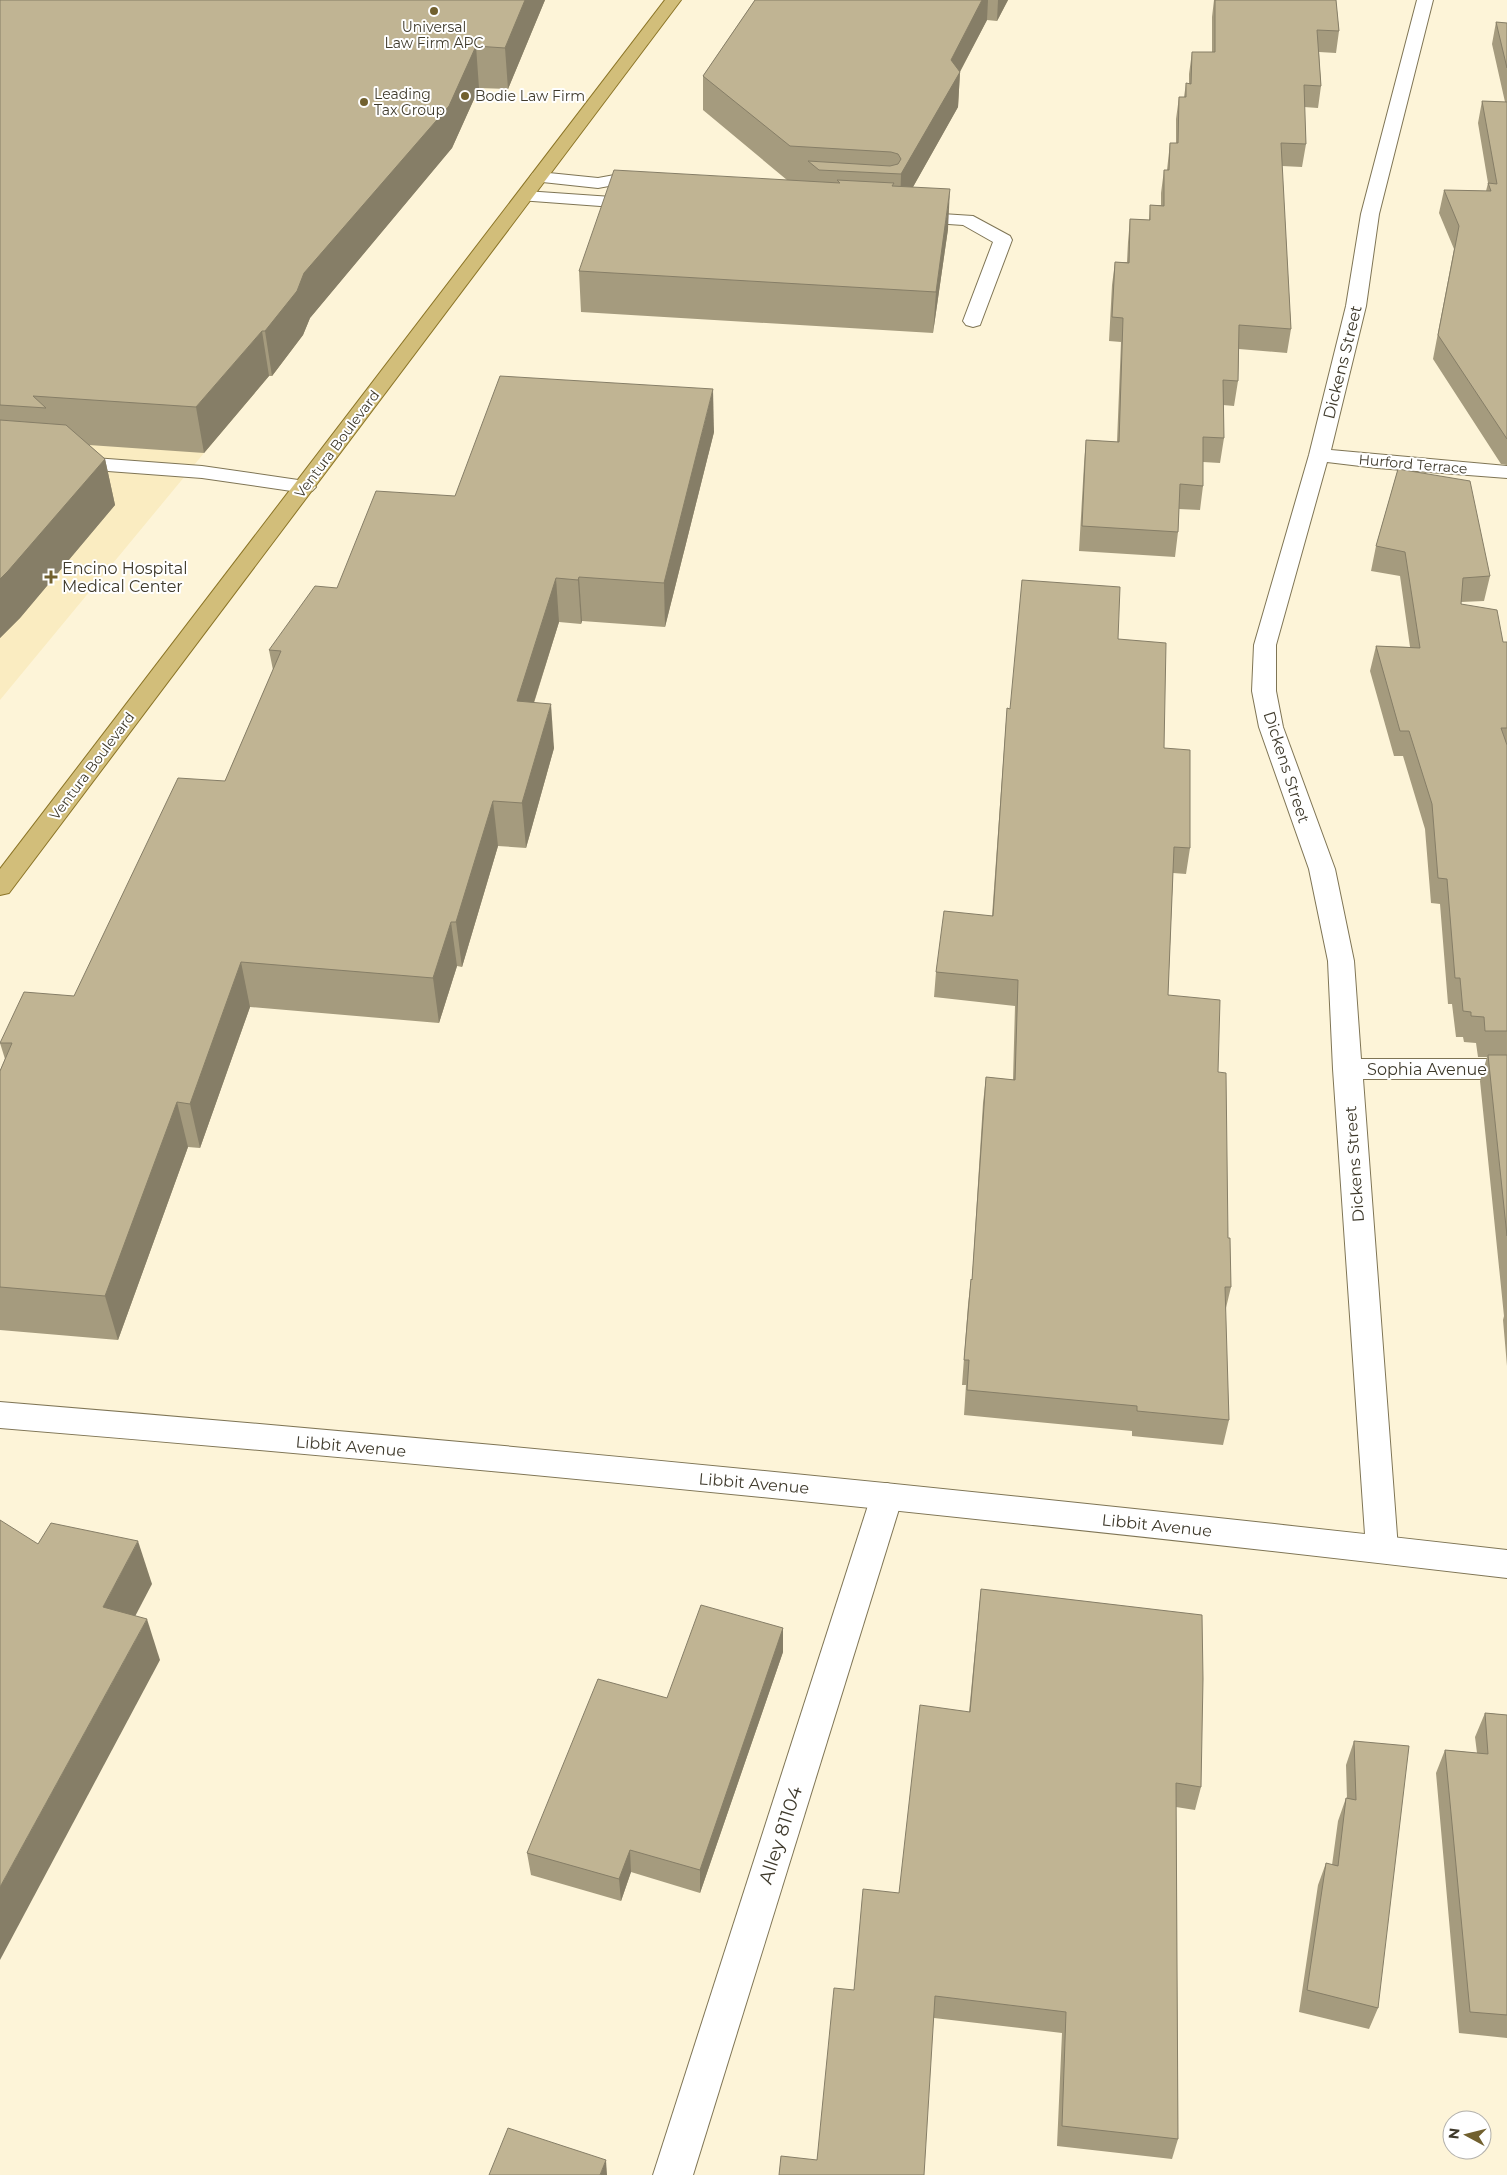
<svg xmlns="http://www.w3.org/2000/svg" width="1507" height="2175" font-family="Montserrat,sans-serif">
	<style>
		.built { fill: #faecc1 }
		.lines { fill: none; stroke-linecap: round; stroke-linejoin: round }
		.lane-casing { stroke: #7f7555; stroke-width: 2 }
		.street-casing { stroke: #7f7555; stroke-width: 2 }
		.secondary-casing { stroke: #7f7555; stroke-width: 2 }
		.primary-casing { stroke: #8b7426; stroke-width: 2 }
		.lane { fill: #fff; fill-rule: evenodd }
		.street { fill: #fff; fill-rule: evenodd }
		.secondary { fill: #fff; fill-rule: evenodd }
		.primary { fill: #d2be7a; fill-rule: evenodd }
		.wall { fill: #a59b7e }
		.shaded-wall { fill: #867e67 }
		.building { fill: #c0b493; stroke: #867e67 }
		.poi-dot { fill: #71602e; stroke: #fff; stroke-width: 2 }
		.labels { text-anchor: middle; stroke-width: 4; stroke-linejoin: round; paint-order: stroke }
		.far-poi-label { font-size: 14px; fill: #3f3a2c; stroke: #fff; text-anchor: start }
		.far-street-label { font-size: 14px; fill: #3f3a2c; stroke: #fff }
		.street-label { font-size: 16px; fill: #3f3a2c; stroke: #fff }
		.poi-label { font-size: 16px; fill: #3f3a2c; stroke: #fff; text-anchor: start }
		.near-street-label { font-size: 19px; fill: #3f3a2c; stroke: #fff }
	</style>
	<rect width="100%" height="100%" fill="#fdf4d8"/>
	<path class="built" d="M0,298L303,335L272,376H269L204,453L0,700Z"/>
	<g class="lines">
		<defs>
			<g id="lane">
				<path d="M539,172L598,178L620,174L653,177L656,181L653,185L647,186L620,184L598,188L533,181L530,177L533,173Z"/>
				<path d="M525,191L641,199L647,200L650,204L647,208L641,209L519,200L516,196L519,192Z"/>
				<path d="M911,212L973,216L1010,236L1012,240L980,325L973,327L966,325L963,321L993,242L963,225L905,221L902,217L905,213Z"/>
				<path d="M0,451L202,466L305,481L312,483L316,487L312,491L305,493L202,478L0,463Z"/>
				<path d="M887,1483L898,1487L903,1496L693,2175H653L871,1496L876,1487Z"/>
			</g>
			<path id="street" d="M1417,0H1433L1379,214L1366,306L1331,450L1507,466V478L1377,468L1327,462L1276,645V691L1283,727L1335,869L1354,961L1361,1059H1507V1079H1363L1398,1549L1393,1559L1382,1563L1371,1559L1366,1549L1333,1069L1328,961L1309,869L1259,727L1252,691L1254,645L1309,455L1346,306L1361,214Z"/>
			<path id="secondary" d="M0,1402C503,1443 1005,1493 1507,1550V1578C1005,1519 503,1469 0,1428Z"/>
			<path id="primary" d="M665,0H681L9,893L0,895V869Z"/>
		</defs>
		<use href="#lane" class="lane-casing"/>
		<use href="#street" class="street-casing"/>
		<use href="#secondary" class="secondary-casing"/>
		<use href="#primary" class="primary-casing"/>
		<use href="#lane" class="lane"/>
		<use href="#street" class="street"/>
		<use href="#secondary" class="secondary"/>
		<use href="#primary" class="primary"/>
	</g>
	<g class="wall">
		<path d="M0,0H545L508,89L479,88L452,148L310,318L303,335L272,376H269L204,453L89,445L105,459L115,505L20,618L0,638Z"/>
		<path d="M755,0H1008L997,21L987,20L960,72L958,107L913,187L948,229L933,333L581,312L579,271L787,180L703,110V76Z"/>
		<path d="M1214,0H1336L1339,31L1336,53L1319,52L1321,86L1318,108L1304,107L1306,144L1302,167L1282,166L1291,329L1287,353L1239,349L1238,381L1234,406L1223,405L1224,438L1220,463L1203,462V486L1200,510L1179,509L1178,532L1175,557L1079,551L1084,464L1086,440L1117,442L1121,342L1109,341L1112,285L1115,262H1127L1128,242L1130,219L1149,220L1150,205H1161V193L1164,170H1167L1170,143H1176V119L1179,97H1184L1186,83L1189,84V74L1192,52H1212V17Z"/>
		<path d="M1496,22L1507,23V465L1501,464L1433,359L1454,249L1439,213L1444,190L1486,191L1488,183L1478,123L1482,101L1505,102L1492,44Z"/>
		<path d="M714,432L665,627L582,621L581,624L559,622L534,703L554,748L526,848L498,846L462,967L457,966L439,1023L250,1007L200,1148L188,1147L118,1340L0,1330V1071L5,1059L0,1043L74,996L225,781L273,670L269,650L337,588L455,496Z"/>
		<path d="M1398,469L1490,576L1484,601L1461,602V604L1503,642H1507V1366L1503,1320L1504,1316L1480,1081L1487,1057H1478L1476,1043L1464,1042L1463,1037H1456L1452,1004H1448L1440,904L1431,903L1425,829L1403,756H1394L1370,671L1376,646L1410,647L1400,576L1371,571L1376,546Z"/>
		<path d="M1118,639L1164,748L1190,848L1186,874L1173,873L1168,995L1218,1072L1231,1287L1225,1312L1229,1420L1223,1445L1132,1436V1431L964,1415L966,1385H962L968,1305L971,1279L972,1280L983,1103L986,1077L1013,1080L1015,1006L934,997L936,972L992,916L1007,708L1010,709Z"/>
		<path d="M981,1589L1201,1787L1195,1810L1176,1807L1178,2139L1172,2159L1057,2146L1062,2033L934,2018L817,2160L854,1990L899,1893L969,1712Z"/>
		<path d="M783,1628V1652L700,1893L631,1872L621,1901L531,1875L527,1853L667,1698Z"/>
		<path d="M1485,1713L1507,1715V2038L1459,2033L1436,1773L1445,1750L1477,1753L1475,1737Z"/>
		<path d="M1354,1741L1378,2008L1369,2029L1299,2012L1318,1885L1326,1863L1332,1865L1338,1821L1346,1798L1347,1799L1346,1765Z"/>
	</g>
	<g class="shaded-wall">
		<path d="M525,0H545L508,89L505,48Z"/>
		<path d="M982,0H988L987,20L957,77L960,72L958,107L900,210L901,174L951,60Z"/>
		<path d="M998,0H1008L997,21Z"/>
		<path d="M476,46L479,88L452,148L310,318L303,335L272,376L265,331L304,273Z"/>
		<path d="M950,189L948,229L933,333L936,292Z"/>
		<path d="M262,331L269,376L204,453L196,407Z"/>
		<path d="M713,389L714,432L665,627L664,583Z"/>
		<path d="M105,459L115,505L20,618L0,638V579Z"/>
		<path d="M579,577L582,621L581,624L578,580Z"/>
		<path d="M556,578L559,622L520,746L517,701Z"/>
		<path d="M551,704L554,748L526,848L522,803Z"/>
		<path d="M493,801L498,846L462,967L456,922Z"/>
		<path d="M451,922L457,966L439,1023L433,978Z"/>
		<path d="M241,962L250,1007L200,1148L190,1104Z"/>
		<path d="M177,1102L188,1147L118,1340L105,1296Z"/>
		<path d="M138,1541L152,1584L118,1649L103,1607Z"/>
		<path d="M147,1619L160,1660L0,1960V1887Z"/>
		<path d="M783,1628V1652L700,1893V1870Z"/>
		<path d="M630,1850L631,1872L621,1901L619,1879Z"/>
		<path d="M606,2160L607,2175H600Z"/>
	</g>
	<g class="building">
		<path d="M0,0H525L505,48L476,46L449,106L304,273L297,291L265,331H262L196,407L33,396L46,408L0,405Z"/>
		<path d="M755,0H982L951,60L960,72L901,174L819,170L808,161L890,166L898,164L901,159L898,154L891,152L790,146L703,76Z"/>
		<path d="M1215,0H1336L1339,31L1317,30L1321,86L1304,85L1306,144L1281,143L1291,329L1239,325L1238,381L1223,380L1224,438L1203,437V486L1180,484L1178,532L1082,526L1086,440L1119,442L1123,318L1112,317L1115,262L1129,263L1130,219L1150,220V205L1164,206V170H1169L1170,143H1178L1179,97H1186V83L1191,84L1192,52H1215Z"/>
		<path d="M1496,22L1507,23V68Z"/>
		<path d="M1482,101L1507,102V439L1438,335L1459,226L1444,190L1491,191L1488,183L1497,184Z"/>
		<path d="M614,170L840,183L837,180L894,183L892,186L950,189L936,292L579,271Z"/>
		<path d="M500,376L713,389L664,583L579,577L578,580L556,578L517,701L551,704L522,803L493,801L456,922H451L433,978L241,962L190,1104L177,1102L105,1296L0,1287V1071L12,1043H0L24,992L74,996L178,778L225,781L281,651L269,650L315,586L337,588L376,491L455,496Z"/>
		<path d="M0,420L66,425L105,459L8,571L0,579Z"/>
		<path d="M1398,469L1470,481L1490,576L1463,578L1461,604L1497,610L1503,642H1507V728H1501L1507,745V1031H1485L1484,1017L1471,1016V1012L1463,1011L1460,978H1455L1447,879L1438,878L1432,804L1409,731H1400L1376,646L1420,648L1405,552L1376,546Z"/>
		<path d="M1022,580L1120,587L1118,639L1166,643L1164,748L1190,750V848L1174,847L1168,995L1220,1000L1218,1072L1226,1073L1228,1238H1230L1231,1287H1225L1229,1420L1137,1411V1406L967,1390L969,1360H964L971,1279L972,1280L986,1077L1015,1080L1018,980L936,972L944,911L993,916L1007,708L1010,709Z"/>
		<path d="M1488,1055H1507V1236Z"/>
		<path d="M0,1520L38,1544L51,1523L138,1541L103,1607L147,1619L0,1887Z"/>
		<path d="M981,1589L1202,1615L1203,1679L1201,1787L1176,1783L1178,2139L1062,2126L1066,2012L935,1996L924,2175H779L781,2156L817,2160L834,1988L854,1990L863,1889L899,1893L920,1705L970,1712Z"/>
		<path d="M701,1605L783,1628L700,1870L630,1850L619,1879L527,1853L598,1679L667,1698Z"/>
		<path d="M1485,1713L1507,1715V2015L1470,2012L1445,1750L1488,1754Z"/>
		<path d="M1354,1741L1409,1746L1378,2008L1307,1990L1326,1863L1338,1866L1346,1798L1356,1800Z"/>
		<path d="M508,2128L606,2160L600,2175H489Z"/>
	</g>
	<g class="poi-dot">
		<circle cx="434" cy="11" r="5"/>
		<circle cx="465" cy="96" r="5"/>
		<circle cx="364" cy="102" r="5"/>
		<path d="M48.5 569.5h5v5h5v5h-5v5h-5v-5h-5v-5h5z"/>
	</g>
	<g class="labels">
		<g class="far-poi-label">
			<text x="434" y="32" text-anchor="middle">Universal<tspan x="434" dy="16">Law Firm APC</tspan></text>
			<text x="374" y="99">Leading<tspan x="374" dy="16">Tax Group</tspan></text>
			<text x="475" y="101">Bodie Law Firm</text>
		</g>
		<g class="far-street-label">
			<text transform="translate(337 444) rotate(-53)" y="5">Ventura Boulevard</text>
			<text transform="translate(1413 464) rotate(5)" y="5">Hurford Terrace</text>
			<text transform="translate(92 766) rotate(-53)" y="5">Ventura Boulevard</text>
		</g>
		<g class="street-label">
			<text transform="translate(1342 362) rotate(-76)" y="6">Dickens Street</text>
			<text transform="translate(1287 767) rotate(72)" y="6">Dickens Street</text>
			<text x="1427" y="1075">Sophia Avenue</text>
			<text transform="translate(1354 1164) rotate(-94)" y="6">Dickens Street</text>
			<text transform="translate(351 1446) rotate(5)" y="6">Libbit Avenue</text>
			<text transform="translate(754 1483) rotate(5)" y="6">Libbit Avenue</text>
			<text transform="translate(1157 1525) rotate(6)" y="6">Libbit Avenue</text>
		</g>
		<g class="poi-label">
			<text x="62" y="574">Encino Hospital<tspan x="62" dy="18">Medical Center</tspan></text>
		</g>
		<g class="near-street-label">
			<text transform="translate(780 1835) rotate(-72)" y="7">Alley 81104</text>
		</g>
	</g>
	<g transform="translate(1467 2135) rotate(277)"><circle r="24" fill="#ffffff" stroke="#b2b0ab"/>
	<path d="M0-4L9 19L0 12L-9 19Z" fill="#71602e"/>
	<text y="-8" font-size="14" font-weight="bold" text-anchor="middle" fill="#3f3a2c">N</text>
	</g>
</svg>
